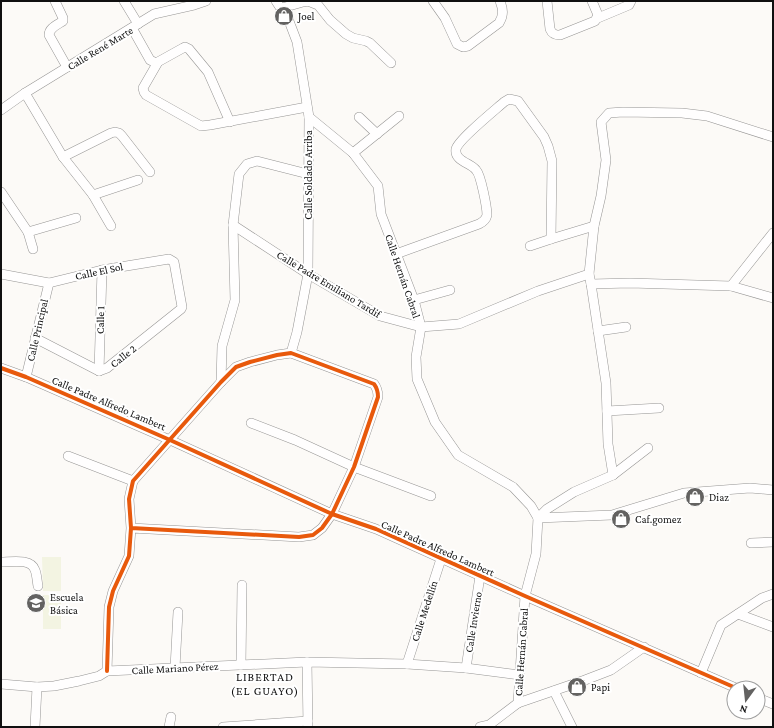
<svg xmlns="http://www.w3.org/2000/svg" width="774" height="728" font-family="'Crimson Pro',serif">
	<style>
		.pitch { fill: #f3f4e2 }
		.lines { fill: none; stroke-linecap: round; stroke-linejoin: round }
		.minor-casing { stroke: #969594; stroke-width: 10 }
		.minor { stroke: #fffefe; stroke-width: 9 }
		.cycleway-casing { stroke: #fff; stroke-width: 6 }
		.cycleway { stroke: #e8590c; stroke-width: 4 }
		.labels { text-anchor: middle; stroke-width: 4; stroke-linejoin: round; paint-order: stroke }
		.poi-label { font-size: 11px; fill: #101010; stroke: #fff; text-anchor: start }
		.street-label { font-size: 11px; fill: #101010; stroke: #fff }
		.neighbourhood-label { font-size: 12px; letter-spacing: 1px; fill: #101010; stroke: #fff }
	</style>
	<rect width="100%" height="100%" fill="#fcfaf7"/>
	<g class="pitch">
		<path d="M42,557H61V591H43Z"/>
		<rect x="43" y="595" width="18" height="34"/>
	</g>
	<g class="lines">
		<defs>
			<g id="minor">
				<path d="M55,1L63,18V21C57,25 49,28 49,35L67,67"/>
				<path d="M124,1L138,24"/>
				<path d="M276,1L289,21L297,42L309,117L308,274L297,332L291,353"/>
				<path d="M433,1L445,18L457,44L463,47L468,46L499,23C504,15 503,9 500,1"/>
				<path d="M547,1L550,29C552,34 555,35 560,35L595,21L598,15L592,1"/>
				<path d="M282,8L303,2L308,1L318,5L330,20L346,34L353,38L366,41L370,43L391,63"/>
				<path d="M598,18L629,5L631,1"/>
				<path d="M132,28L150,60L156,63L183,48L185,47L189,49L208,72L230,122"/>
				<path d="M158,62L143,88L144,92L146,95L201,126L210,125L307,107"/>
				<path d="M25,93L63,157L93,195L111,226"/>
				<path d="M1,110L25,93L154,14L194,5L206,1"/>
				<path d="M309,117L353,153L378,186L381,214L414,300L421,327L416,357L417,379L435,422L458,455L513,487L531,506L538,518L536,554L525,596L518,703L489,725L480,727"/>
				<path d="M359,117L377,134"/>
				<path d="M353,153L399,116"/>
				<path d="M63,157L111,133L115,132L119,133L122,136L150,172"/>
				<path d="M1,192L28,232L33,249"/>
				<path d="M93,195L138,180"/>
				<path d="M233,225L308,274L380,316L421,327L459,324L538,291L589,274"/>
				<path d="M28,232L76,218"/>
				<path d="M530,246L551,239L594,226"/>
				<path d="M396,254L479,224C483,222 486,220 487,215C487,208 481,175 476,170C471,163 454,161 456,149C458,140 495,110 504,102L509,99L518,101L544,137L548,146L552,161L551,239"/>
				<path d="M1,274L49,283L102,270L169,259L174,262L182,307L181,309L107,368L99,371L35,338"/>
				<path d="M591,284L630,283L731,286L773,298"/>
				<path d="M731,286L773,233"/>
				<path d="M414,300L450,290"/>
				<path d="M598,331L626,327"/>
				<path d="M1,368L26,377L170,440L332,514L376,529L525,596L736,688"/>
				<path d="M99,371L102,270"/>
				<path d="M26,377L49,283"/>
				<path d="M221,382L222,346L235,300L233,225L239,174L247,164L257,161L308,174"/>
				<path d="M607,411L659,408"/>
				<path d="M251,423L295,440L354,467L431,496"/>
				<path d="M68,456L133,481"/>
				<path d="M613,475L608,444L606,383L591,284L589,274L594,226L601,196L606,160L601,122L609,113L623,112L682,113L707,116L773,137"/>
				<path d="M538,518L612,515L684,493L750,488L773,490"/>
				<path d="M538,518L547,509L574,492L613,475L648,448"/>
				<path d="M751,543L773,542"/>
				<path d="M1,562C11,562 31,558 35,570C37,575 37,581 38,586"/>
				<path d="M738,614L773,627"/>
				<path d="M307,662L308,727"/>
				<path d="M407,664L441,559"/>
				<path d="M241,665L242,585"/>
				<path d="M175,668L178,612"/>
				<path d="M466,668L480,576"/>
				<path d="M107,671L109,607L113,591L129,556L131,528L129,499L133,481L221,382L236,367L250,362L277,355L291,353L374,384C377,388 378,391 378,397L354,467L332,514L322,528L313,535L299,537L131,528"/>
				<path d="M701,673L721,625L762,598L773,594"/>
				<path d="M1,684L37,687L54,686L79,681L99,676L107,671L307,662L407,664L466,668L520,675"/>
				<path d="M554,691L572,727"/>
				<path d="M758,698L773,704"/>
				<path d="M518,703L585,680L611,670L644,647"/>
				<path d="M35,727L37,687"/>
				<path d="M169,727L171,717"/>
				<path d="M223,727L308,721"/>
			</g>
		</defs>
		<use href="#minor" class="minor-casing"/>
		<use href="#minor" class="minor"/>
		<defs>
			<g id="cycleway">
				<path d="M1,368L26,377L170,440L332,514L376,529L525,596L736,688"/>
				<path d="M107,671L109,607L113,591L129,556L131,528L129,499L133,481L221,382L236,367L250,362L277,355L291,353L374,384C377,388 378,391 378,397L354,467L332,514L322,528L313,535L299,537L131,528"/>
			</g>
		</defs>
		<use href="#cycleway" class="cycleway-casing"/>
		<use href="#cycleway" class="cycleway"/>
	</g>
	<defs>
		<symbol id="shop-disc" viewBox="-11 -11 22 22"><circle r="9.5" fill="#636261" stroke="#fff"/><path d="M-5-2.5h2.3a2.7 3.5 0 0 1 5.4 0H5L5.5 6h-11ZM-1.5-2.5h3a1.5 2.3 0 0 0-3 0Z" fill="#fff"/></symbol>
		<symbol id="school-disc" viewBox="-11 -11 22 22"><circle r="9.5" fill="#636261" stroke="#fff"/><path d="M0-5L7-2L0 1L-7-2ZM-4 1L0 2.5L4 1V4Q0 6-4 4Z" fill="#fff"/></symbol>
	</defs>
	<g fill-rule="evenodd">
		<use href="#shop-disc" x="273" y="5" width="22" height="22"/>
		<use href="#shop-disc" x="684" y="486" width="22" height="22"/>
		<use href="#shop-disc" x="610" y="508" width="22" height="22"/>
		<use href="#school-disc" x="25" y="592" width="22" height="22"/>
		<use href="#shop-disc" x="566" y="676" width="22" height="22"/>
	</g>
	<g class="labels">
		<g class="poi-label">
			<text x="298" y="20">Joel</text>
			<text x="709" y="501">Diaz</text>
			<text x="635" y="523">Caf.gomez</text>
			<text x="50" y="601">Escuela<tspan x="50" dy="13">Básica</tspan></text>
			<text x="591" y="691">Papi</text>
		</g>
		<g class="street-label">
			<text transform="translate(100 48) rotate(-31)" y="4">Calle René Marte</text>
			<text transform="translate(308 175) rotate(-90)" y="4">Calle Soldado Arriba</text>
			<text transform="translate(99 271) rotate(-12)" y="4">Calle El Sol</text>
			<text transform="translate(403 276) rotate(71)" y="4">Calle Hernán Cabral</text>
			<text transform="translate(329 284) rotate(31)" y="4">Calle Padre Emiliano Tardif</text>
			<text transform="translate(100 320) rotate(-89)" y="4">Calle 1</text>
			<text transform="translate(37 330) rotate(-77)" y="4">Calle Principal</text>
			<text transform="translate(123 356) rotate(-38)" y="4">Calle 2</text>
			<text transform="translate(109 403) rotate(23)" y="4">Calle Padre Alfredo Lambert</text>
			<text transform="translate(438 548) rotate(24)" y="4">Calle Padre Alfredo Lambert</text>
			<text transform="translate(424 611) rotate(-72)" y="4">Calle Medellín</text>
			<text transform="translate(473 622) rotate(-81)" y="4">Calle Invierno</text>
			<text transform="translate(521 652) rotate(-86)" y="4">Calle Hernán Cabral</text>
			<text transform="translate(175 668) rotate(-3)" y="4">Calle Mariano Pérez</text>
		</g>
		<g class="neighbourhood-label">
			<text x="265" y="681">LIBERTAD<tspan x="265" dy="14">(EL GUAYO)</tspan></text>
		</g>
	</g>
	<rect width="774" height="728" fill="none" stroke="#101010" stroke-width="4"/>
	<g transform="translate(746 700) rotate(195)"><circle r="19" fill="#ffffff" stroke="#9f9f9f"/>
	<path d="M0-3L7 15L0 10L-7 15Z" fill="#636261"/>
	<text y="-6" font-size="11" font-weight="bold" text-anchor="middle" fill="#101010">N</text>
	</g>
</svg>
